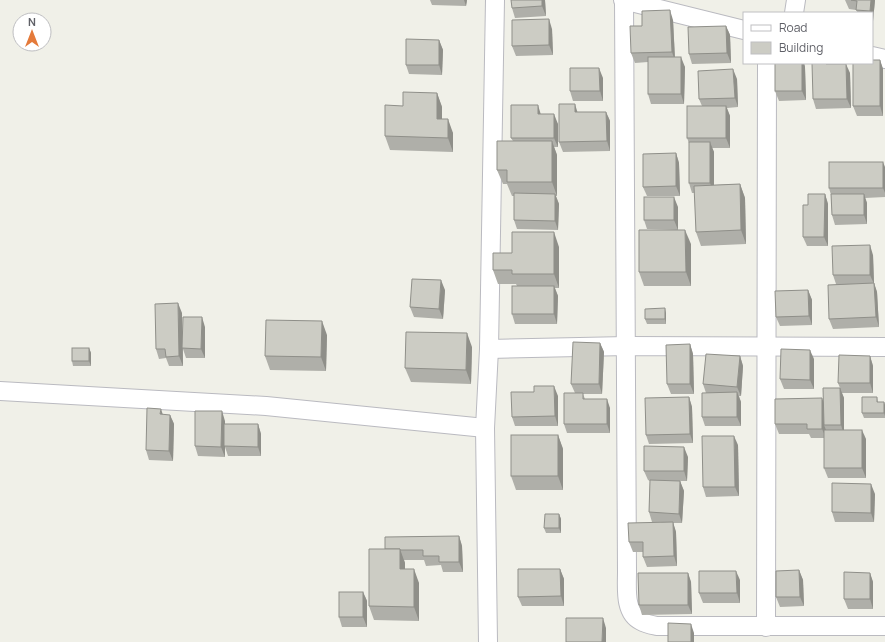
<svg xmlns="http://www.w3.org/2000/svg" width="885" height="642" font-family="Manrope,sans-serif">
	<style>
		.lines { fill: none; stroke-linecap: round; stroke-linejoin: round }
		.street-casing { stroke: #babac0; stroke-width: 20 }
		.street { stroke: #fff; stroke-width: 18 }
		.wall { fill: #afafa9 }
		.shaded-wall { fill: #8f8f89 }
		.building { fill: #ccccc4; stroke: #8f8f89 }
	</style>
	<rect width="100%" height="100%" fill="#f0f0e8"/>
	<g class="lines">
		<defs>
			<g id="street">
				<path d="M623,0L744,30"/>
				<path d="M624,0L627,572C627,588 624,613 641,621C646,624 652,625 657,626H885"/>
				<path d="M794,13L796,0"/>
				<path d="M872,56L885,59"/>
				<path d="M489,349L627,346L885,347"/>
				<path d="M0,391L266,406L485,428"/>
				<path d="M766,627L767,63"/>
				<path d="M488,642L485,428L489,349L495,0"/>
			</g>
		</defs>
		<use href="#street" class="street-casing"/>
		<use href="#street" class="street"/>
	</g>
	<g class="wall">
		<path d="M430,0H467L466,6L432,5Z"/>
		<path d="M545,0L546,16L515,18L512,8Z"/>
		<path d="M845,0H875L873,21H872V13H858L856,10L849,9Z"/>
		<path d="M673,20L675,57L685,67L684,104H651L648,94V62L635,63L631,53L642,26Z"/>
		<path d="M726,26L730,35L731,63L692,64L689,54Z"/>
		<path d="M552,29L553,55L516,56L512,46Z"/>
		<path d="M439,40L443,50L442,75L409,74L406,65Z"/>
		<path d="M880,60L883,69V116H857L853,106Z"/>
		<path d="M775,63H804L805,67L806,100L779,101L775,91Z"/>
		<path d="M829,64L850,73L851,108L816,109L813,99Z"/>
		<path d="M603,78V101H573L570,91Z"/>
		<path d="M737,79L738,107L727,108L730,116V148H712L714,152V185L740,184L745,198L746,244L701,246L696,232L695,193H692L689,183V143L687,138L702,106L699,99Z"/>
		<path d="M437,93L442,107V119L453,133V152L390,150L385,136L403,106Z"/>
		<path d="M578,112H606L610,121V151L563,152L559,142Z"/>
		<path d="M541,114L558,124V147H554L557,155V196H556L559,204L558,230L517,229L514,220V196H512L507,184H503L497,170L513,141L511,138Z"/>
		<path d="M676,153L679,163L680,196H647L643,187Z"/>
		<path d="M885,167V197L865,198L867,203V224L835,225L832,215L831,195L829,188Z"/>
		<path d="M825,194L828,204V246H807L803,237L808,205Z"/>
		<path d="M678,207V230L647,229L644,220Z"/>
		<path d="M691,244V286H644L639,272Z"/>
		<path d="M559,247V288H555L558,296L557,324H515L512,314L517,286L516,284H498L493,270L512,253Z"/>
		<path d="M873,255L874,283L877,292L879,327L833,329L829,319L836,284L833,275Z"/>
		<path d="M445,290L443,319L414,317L410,307Z"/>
		<path d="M808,290L812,300V325L780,326L776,317Z"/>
		<path d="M182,313V341L205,327V358H186L183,349V366H169L166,358L159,359L156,349Z"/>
		<path d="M666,313V324H647L645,319Z"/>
		<path d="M327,335L326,371L270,370L265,356Z"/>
		<path d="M600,343L604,352L602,394H583L585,399L610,408V433H567L564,424L575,393L571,384Z"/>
		<path d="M690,344L693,354L694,394H671L667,384Z"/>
		<path d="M472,347L471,384L411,382L405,368Z"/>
		<path d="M89,348L91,353V366H73L72,361Z"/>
		<path d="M740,356L743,366L741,396H739L741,402V426H705L702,417L706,393L703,384Z"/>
		<path d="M870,356L873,366V393H842L844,398V430L866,439V478H828L824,468V438H811L809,434H779L775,424L824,403L840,388L838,383Z"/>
		<path d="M814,359V389H784L780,379Z"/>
		<path d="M558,396V426H515L512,417Z"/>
		<path d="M689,397L692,407L693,443L649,444L646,435Z"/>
		<path d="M877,397L878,402H884L885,405V418H864L862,413Z"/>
		<path d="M163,415H170L174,424L173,461L149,460L146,450Z"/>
		<path d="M225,421V424H258L261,434V456H228L225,447V457L198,456L195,446Z"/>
		<path d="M558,435L563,449V490H516L511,476Z"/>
		<path d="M738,445L739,496L706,497L703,487Z"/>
		<path d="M688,457L687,481H670H680L684,491L682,523H673L676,532L677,566L647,567L643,557V552H633L629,542L662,522H652L649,512L650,481L648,480L644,471Z"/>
		<path d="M875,494L874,522H835L832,512Z"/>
		<path d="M559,514L561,519V533H546L544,528Z"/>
		<path d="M459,536L462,546L463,572H443L441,565L426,566L424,560H404L405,563V569L419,583V621L374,620L369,606L385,549Z"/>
		<path d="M560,569L564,579V606H522L518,597Z"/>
		<path d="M799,570L803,580L804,606L780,607L776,597Z"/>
		<path d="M688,573L691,582L692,614L642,615L639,605Z"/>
		<path d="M870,573L873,582V609H848L844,599Z"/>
		<path d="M740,580V603H703L699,593Z"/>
		<path d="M363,592L367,601V627H342L339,617Z"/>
	</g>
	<g class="shaded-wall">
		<path d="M464,0H467L466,6Z"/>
		<path d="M542,0H545L546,16L542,6Z"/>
		<path d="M871,0H875L873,21L872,17V13H871L870,11Z"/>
		<path d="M670,10L673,20L675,61L672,52Z"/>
		<path d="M549,19L552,29L553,55L549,45Z"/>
		<path d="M726,26L730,35L731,63L727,53Z"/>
		<path d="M439,40L443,50L442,75L439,65Z"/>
		<path d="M681,57L685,67L684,104L681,94Z"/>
		<path d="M880,60L883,69V116L880,106Z"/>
		<path d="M802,63H804L805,67L806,100L802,91Z"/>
		<path d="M846,64L850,73L851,108L847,99Z"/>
		<path d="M599,68L603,78V101L600,91Z"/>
		<path d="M733,69L737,79L738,107L735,98Z"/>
		<path d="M437,93L442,107V133L437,119Z"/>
		<path d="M575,104L578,114L575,112Z"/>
		<path d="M538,105L541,115L538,114Z"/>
		<path d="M726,106L730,116V148L726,138Z"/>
		<path d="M606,112L610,121V151L607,141Z"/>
		<path d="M554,114L558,124V147L554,138Z"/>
		<path d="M448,119L453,133V152L448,138Z"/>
		<path d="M552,141L557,155V196L552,182Z"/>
		<path d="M710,142L714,152V193L710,183Z"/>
		<path d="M676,153L679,163L680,196L676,186Z"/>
		<path d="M883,162L885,167V193L883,188Z"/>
		<path d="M740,184L745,198L746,244L741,230Z"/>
		<path d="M555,194L559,204L558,230L555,221Z"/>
		<path d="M825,194L828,204V246L824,237Z"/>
		<path d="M864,194L867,203V224L864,215Z"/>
		<path d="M674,197L678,207V230L674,220Z"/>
		<path d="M685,230L691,244V286L686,272Z"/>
		<path d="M554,232L559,247V288L554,274Z"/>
		<path d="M870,245L873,255L874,284L870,275Z"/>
		<path d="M441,280L445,290L443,319L439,309Z"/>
		<path d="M874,283L877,292L879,327L876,317Z"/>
		<path d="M554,286L558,296L557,324L554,314Z"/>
		<path d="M808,290L812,300V325L809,316Z"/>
		<path d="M178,303L182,313L183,366L179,356Z"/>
		<path d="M665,308L666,313V324L665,319Z"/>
		<path d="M202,317L205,327V358L201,349Z"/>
		<path d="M322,321L327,335L326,371L321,357Z"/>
		<path d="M467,333L472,347L471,384L466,370Z"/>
		<path d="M600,343L604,352L602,394L599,384Z"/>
		<path d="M690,344L693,354L694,394L690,384Z"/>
		<path d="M89,348L91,353V366L89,361Z"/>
		<path d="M810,350L814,359V389L810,380Z"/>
		<path d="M740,356L743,366L741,396L737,387Z"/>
		<path d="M870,356L873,366V393L870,383Z"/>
		<path d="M554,386L558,396V426L555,416Z"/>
		<path d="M840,388L844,398V435L841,425Z"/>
		<path d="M737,392L741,402V426L737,417Z"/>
		<path d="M689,397L692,407L693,443L690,434Z"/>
		<path d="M822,398L826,408L824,425L826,430V438L822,429Z"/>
		<path d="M607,399L610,408V433L607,424Z"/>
		<path d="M884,402L885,405V416L884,413Z"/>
		<path d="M161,409L164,418L160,414Z"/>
		<path d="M222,411L225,421V457L221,447Z"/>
		<path d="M170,415L174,424L173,461L169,451Z"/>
		<path d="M258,424L261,434V456L258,447Z"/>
		<path d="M862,430L866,439V478L862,468Z"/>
		<path d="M558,435L563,449V490L558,476Z"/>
		<path d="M734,436L738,445L739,496L735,487Z"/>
		<path d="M684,447L688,457L687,481L684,471Z"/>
		<path d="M680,481L684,491L682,523L679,514Z"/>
		<path d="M871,484L875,494L874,522L871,513Z"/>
		<path d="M559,514L561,519V533L559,528Z"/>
		<path d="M673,522L676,532L677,566L674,556Z"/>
		<path d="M459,536L462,546L463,572L459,562Z"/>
		<path d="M400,549L405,563V583L400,569Z"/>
		<path d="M414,569L419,583V621L414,607Z"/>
		<path d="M560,569L564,579V606L561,596Z"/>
		<path d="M799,570L803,580L804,606L800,597Z"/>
		<path d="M736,571L740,580V603L737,593Z"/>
		<path d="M688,573L691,582L692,614L688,605Z"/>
		<path d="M870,573L873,582V609L870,599Z"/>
		<path d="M363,592L367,601V627L363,617Z"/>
		<path d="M603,618L606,628V642H602Z"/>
		<path d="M691,624L694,633V642H691Z"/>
	</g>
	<g class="building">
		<path d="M511,0H542V6L512,8Z"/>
		<path d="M851,0H871L870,11L856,10L857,1Z"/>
		<path d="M670,10L672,52L631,53L630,26H642V11Z"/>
		<path d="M549,19V45L512,46V20Z"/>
		<path d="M726,26L727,53L689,54L688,27Z"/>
		<path d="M406,39L439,40V65H406Z"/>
		<rect x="648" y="57" width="33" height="37"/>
		<path d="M872,60H880V106H853V63H872Z"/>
		<rect x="775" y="63" width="27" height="28"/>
		<path d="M812,63H826V64H846L847,99H813Z"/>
		<path d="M570,68H599L600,91H570Z"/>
		<path d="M733,69L735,98L699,99L698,71Z"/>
		<path d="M403,92L437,93V119H448V138L385,136V105L403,106Z"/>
		<path d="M559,104H575V112H606L607,141L559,142Z"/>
		<path d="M511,105H538V114H554V138H511Z"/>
		<rect x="687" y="106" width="39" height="32"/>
		<path d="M497,141H552V182H507V170H497Z"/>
		<rect x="689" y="142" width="21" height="41"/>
		<path d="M676,153V186L643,187V154Z"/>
		<rect x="829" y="162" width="54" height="26"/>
		<path d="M740,184L741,230L696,232L694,186Z"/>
		<path d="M514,193L555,194V221L514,220Z"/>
		<path d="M808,194H825L824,237H803V205H808Z"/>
		<path d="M831,194H864V215H832Z"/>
		<rect x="644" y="197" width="30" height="23"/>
		<path d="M639,230H685L686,272H639Z"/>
		<path d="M512,232H554V274H512V270H493V253H512Z"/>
		<path d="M870,245V275H833L832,246Z"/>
		<path d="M412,279L441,280L439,309L410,307Z"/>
		<path d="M874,283L876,317L829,319L828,285Z"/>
		<rect x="512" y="286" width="42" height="28"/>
		<path d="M808,290L809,316L776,317L775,291Z"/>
		<path d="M178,303L179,356L166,357L165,349H156L155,304Z"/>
		<path d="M665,308V319H645V309Z"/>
		<path d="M183,317H202L201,349L182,348Z"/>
		<path d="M266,320L322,321L321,357L265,356Z"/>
		<path d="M406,332L467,333L466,370L405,368Z"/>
		<path d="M573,342L600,343L599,384H571Z"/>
		<path d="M690,344V384H667L666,345Z"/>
		<rect x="72" y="348" width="17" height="13"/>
		<path d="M781,349L810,350V380L780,379Z"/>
		<path d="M706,354L740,356L737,387L703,384Z"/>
		<path d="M839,355L870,356V383H838Z"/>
		<path d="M534,386H554L555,416L512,417L511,392H534Z"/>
		<path d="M823,388H840L841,425H824Z"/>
		<path d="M737,392V417H702V393Z"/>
		<path d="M564,393H583V399H607V424H564Z"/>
		<path d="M689,397L690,434L646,435L645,398Z"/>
		<path d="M862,397H877V402H884V413H862Z"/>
		<path d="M822,398V429H807V424H775V399Z"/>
		<path d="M147,408L161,409L160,414L170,415L169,451L146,450Z"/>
		<path d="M195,411H222L221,447L195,446Z"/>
		<path d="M224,424H258V447L224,446Z"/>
		<rect x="824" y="430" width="38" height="38"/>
		<rect x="511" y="435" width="47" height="41"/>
		<path d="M702,436H734L735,487H703Z"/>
		<path d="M644,446L684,447V471H644Z"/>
		<path d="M650,480L680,481L679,514L649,512Z"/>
		<path d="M832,483L871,484V513L832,512Z"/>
		<path d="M545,514H559V528H544Z"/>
		<path d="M673,522L674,556L643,557V542H629L628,523Z"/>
		<path d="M459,536V562H439V556H423V550H400V549H385V537Z"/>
		<path d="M369,549H400V569H414V607L369,606Z"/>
		<path d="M518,569H560L561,596L518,597Z"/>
		<path d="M799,570L800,597H776V571Z"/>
		<path d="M699,571H736L737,593H699Z"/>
		<path d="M844,572L870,573V599H844Z"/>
		<path d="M638,573H688V605H639Z"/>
		<rect x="339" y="592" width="24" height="25"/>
		<path d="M566,618H603L602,642H566Z"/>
		<path d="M668,623L691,624V642H668Z"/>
	</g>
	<rect x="743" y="12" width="130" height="52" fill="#ffffff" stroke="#bfbfc2"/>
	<rect x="751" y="25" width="20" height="6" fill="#ffffff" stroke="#bfbfc2"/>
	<text x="779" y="32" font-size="12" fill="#5f6067">Road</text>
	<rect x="751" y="42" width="20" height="12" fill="#ccccc4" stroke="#bfbfc2"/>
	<text x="779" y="52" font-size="12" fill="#5f6067">Building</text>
	<g transform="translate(32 32)"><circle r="19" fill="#ffffff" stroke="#bfbfc2"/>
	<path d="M0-3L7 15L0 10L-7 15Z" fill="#e47a3a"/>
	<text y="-6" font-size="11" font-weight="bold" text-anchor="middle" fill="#5f6067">N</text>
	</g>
</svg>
